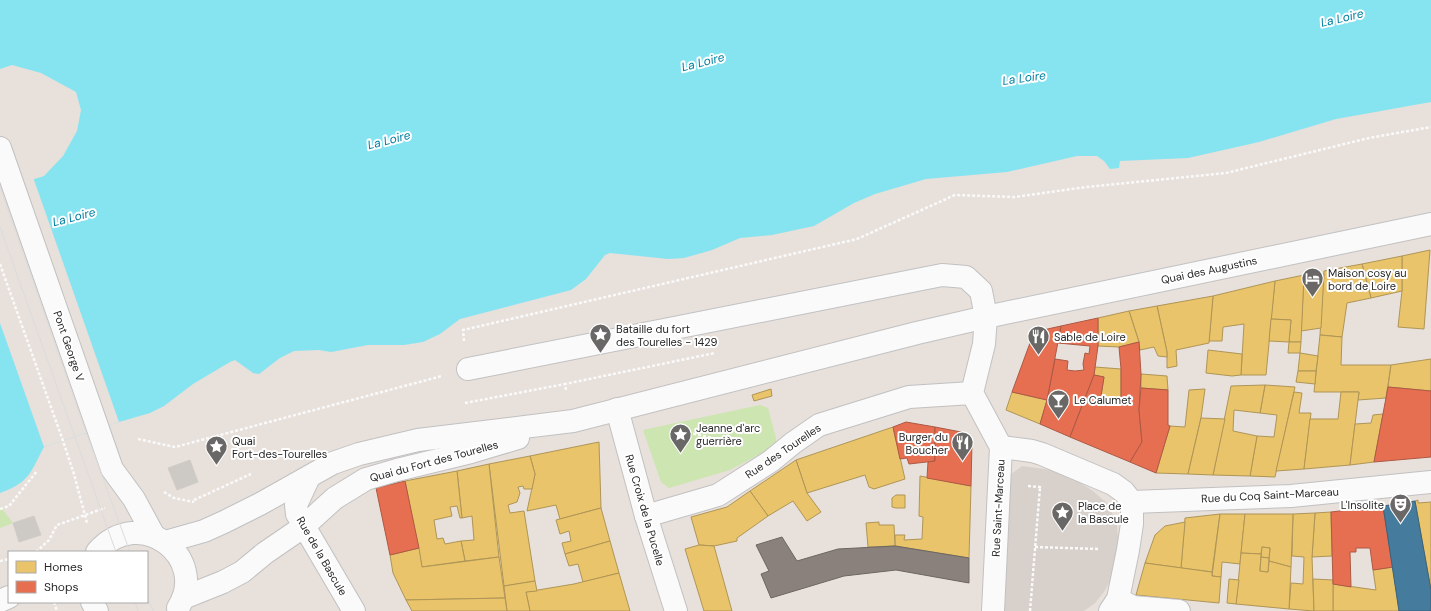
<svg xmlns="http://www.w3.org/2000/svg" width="1431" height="611" font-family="'DM Sans',sans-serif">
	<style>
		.green { fill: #cde5b0 }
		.plaza { fill: #d7d0cb }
		.water { fill: #86e4f1 }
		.pier { fill: #e7e0db }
		.homes { fill: #e9c46a; stroke: #af9556 }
		.shops { fill: #e76f51; stroke: #ad5944 }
		.public { fill: #457b9d; stroke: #3c627a }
		.industry { fill: #8a817c; stroke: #6c6662 }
		.building { fill: #cdc9c5; stroke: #d2ccc7 }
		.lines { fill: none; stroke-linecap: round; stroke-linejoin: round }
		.street-casing { stroke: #c2c1c2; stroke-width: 24 }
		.secondary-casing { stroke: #c2c1c2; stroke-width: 24 }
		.path { stroke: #fbfafa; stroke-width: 2.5; stroke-dasharray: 3 2; stroke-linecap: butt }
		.street { stroke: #fbfafa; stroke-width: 22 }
		.secondary { stroke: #fbfafa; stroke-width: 22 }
		.tram { stroke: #dcdcdd; stroke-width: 1 }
		.labels { text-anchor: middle; stroke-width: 4; stroke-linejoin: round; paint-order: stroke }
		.street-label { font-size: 11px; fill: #272727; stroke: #fff }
		.poi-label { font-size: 11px; fill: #272727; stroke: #fff; text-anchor: start }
		.water-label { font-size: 12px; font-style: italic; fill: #0080a2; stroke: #fff }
	</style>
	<rect width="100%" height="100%" fill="#e7e0db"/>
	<g class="green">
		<path d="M760,405L768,408L776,438V443L766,451L730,470L669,488L661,482L643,430Z"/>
		<path d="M0,506L13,523L0,528Z"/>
	</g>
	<path class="plaza" d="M1022,466L1052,470L1071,477L1093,491L1108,504L1117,525L1118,539L1112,577L1104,592L1095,603L1084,611H1004L1010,475Z"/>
	<path class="water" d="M0,0H1431V102L1336,119L1259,142L1188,158L1120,161L1119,168L1110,169L1104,161L1097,156H1077L1007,172L926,179L875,194L854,203L814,226L772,235L740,238L712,250L684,258L668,259L610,253L605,255L586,279L571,290L460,319L440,334L423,342L404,345H368L331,352L319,350L294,351L280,358L259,374L253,373L235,360L230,362L193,384L164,406L150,413L119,422L44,447C30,473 30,482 0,493V190L44,176L63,156L77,131L81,110L76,92L41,73L12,65L0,69Z"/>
	<path class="pier" d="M33,177L119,422L44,447L0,323V187Z"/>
	<g class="homes">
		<path d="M1430,250L1424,329L1398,327L1402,291V256Z"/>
		<path d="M1402,256V291L1371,298L1362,264Z"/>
		<path d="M1362,264L1371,298L1347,303L1342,337L1320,335L1324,271Z"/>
		<path d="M1324,274L1321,328L1301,331L1304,278Z"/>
		<path d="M1304,275L1301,342H1289L1291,320L1271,319L1275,281Z"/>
		<path d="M1275,281L1266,375H1241L1244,324L1223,327L1222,341H1209L1213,296Z"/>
		<path d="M1213,296L1209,343L1176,350L1177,366L1167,368V352L1157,306Z"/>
		<path d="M1157,306L1167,352V357L1158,356L1154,347L1140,350L1139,342L1129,311Z"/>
		<path d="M1129,311L1139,342L1119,347L1098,346V318Z"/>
		<path d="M1271,319L1291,320L1289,342L1269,341Z"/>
		<path d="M1320,335L1342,337L1341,365H1391L1386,398L1358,400L1359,392H1314Z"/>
		<path d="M1289,342H1301L1300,353H1288Z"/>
		<path d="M1208,350L1242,354L1241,375L1232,376L1206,373Z"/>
		<path d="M1300,353L1318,356L1316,371H1298Z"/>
		<path d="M1431,359V391L1388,387L1391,365Z"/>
		<path d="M1095,367L1121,369V402L1101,396L1104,377L1094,375Z"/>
		<path d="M1298,371H1316L1315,384L1296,382Z"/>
		<path d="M1141,374L1167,376L1168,390L1141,388Z"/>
		<path d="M1265,385L1295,387L1275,477L1250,476L1257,436L1274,437L1277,415L1260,413Z"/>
		<path d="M1265,385L1260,413L1234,410L1233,431L1257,436L1250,476L1213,475L1231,386Z"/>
		<path d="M771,389L772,396L754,401L752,395Z"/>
		<path d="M1205,389L1201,418L1188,474L1156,473L1170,426L1185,427L1189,390Z"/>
		<path d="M1012,392L1047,400L1040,424L1006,410Z"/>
		<path d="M1294,392L1302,393L1299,413H1311L1304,469L1276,471Z"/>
		<path d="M1341,392H1359L1350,465L1304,469L1310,419H1338Z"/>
		<path d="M1383,414L1374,462L1350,465L1355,424L1371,423L1373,415Z"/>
		<path d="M1201,418L1225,419L1213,475L1188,474Z"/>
		<path d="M893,427L905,479L874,489L869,487L865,475L807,493L796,460Z"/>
		<path d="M599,442L601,508L560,519L556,505L527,511L535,474L530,456Z"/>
		<path d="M530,456L535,474L532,489H524L523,486L518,487L520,493L517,502L508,505L510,513L524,511L535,581L504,586L489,464Z"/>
		<path d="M796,460L807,493L821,512L807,521L793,501L768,516L750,491Z"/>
		<path d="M489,464L499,557L465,561L461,541L474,540L472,516L462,518L457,471Z"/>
		<path d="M457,471L462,518H460L457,506L450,507L452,516L434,520L437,539L443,538L445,544L461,541L465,561L422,567L405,481Z"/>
		<path d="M920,476L971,486L969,558L895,546V535H905L904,540L922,539L923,517L919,516Z"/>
		<path d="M750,491L768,516L737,538V541L714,546L699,545L691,517L727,507Z"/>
		<path d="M896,495H905V508H896L892,507V498Z"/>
		<path d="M1418,500V503L1431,502V590L1415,501Z"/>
		<path d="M601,508L610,541L565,554L562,543L571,541L569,531L560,534L556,520Z"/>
		<path d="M1331,512L1332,556L1312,557L1315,513Z"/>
		<path d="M1315,513L1312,557L1314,611L1289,609L1291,583L1303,584L1304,557L1292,556L1293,514Z"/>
		<path d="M1220,514L1212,572L1181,568L1185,518Z"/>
		<path d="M1220,514H1245L1240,564L1222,562L1221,577L1212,576Z"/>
		<path d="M1245,514H1293L1291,567L1269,561L1270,548L1262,547L1261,554L1241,553Z"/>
		<path d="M879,522V525H894L895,546L868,547L866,523Z"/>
		<path d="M1185,522L1181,568L1145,563L1155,535L1165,526Z"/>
		<path d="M610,541L619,573L583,582L578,564L569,566L565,554Z"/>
		<path d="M699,545L714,546L732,611H704L685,549Z"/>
		<path d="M1262,547L1270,548L1269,558L1261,557Z"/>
		<path d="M419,548L422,567L499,557L505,598L406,600L393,573L390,555Z"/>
		<path d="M1241,553L1261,554L1260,571L1268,572L1269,561L1291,567L1289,609L1236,604Z"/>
		<path d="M1261,557L1269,558L1268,572L1260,571Z"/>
		<path d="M1145,563L1212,572V576L1221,577L1219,603L1136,595Z"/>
		<path d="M1393,567L1399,611H1333V584L1376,590L1373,570Z"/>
		<path d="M619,573L630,611H530L526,592L574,584Z"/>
		<path d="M1229,579L1239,580L1236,604L1227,603Z"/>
		<path d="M1313,579L1333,580V611H1314Z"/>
		<path d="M535,581L537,591L526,592L530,611H507L504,586Z"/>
		<path d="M505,598L507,611H412L406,600Z"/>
	</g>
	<g class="shops">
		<path d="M1098,318V346L1094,375L1070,437L1040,424L1047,400L1055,359L1068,361L1067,370L1075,371L1084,370L1083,364L1085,353L1089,354L1090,346L1058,343L1061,326Z"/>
		<path d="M1061,326L1047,400L1012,392L1034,332Z"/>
		<path d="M1139,342L1141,374L1139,410L1142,442L1130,462L1070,437L1094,375L1104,377L1101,396L1121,402V369L1119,347Z"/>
		<path d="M1388,387L1431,391V457L1374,462Z"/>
		<path d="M1141,388L1168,390V425L1170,426L1156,473L1130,462L1142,442L1139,410Z"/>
		<path d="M906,422L935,427V461L909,464L907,458L900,459L893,427Z"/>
		<path d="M935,427L961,432L972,441L971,486L927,478L928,462L935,461Z"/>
		<path d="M405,481L419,548L390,555L376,488Z"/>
		<path d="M1383,506L1393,567L1373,570L1370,548H1356V552H1350L1351,587L1333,584L1331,512Z"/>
	</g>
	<path class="public" d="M1415,501L1431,590V611H1399L1383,506Z"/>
	<path class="industry" d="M782,537L797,561L838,549L895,546L969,558V583L896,570L844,576L771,598L761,574L769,571L756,545Z"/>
	<g class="building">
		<path d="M190,460L198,482L177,490L168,468Z"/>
		<path d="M34,516L41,535L19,542L13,523Z"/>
	</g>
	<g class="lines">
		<defs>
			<g id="street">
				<path d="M468,369L942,275L966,277L981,291L986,317L984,344L972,393L1001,447L993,611"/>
				<path d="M617,409L646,516L676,611"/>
				<path d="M1001,447L1032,451L1042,454L1113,484L1124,492L1132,502V524L1128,550L1118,599L1110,611"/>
				<path d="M309,477L296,505L297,514L354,611"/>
				<path d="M1132,502L1291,496L1431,482"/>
				<path d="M646,516L718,495L771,461L793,443L819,425L909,397L972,393"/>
				<path d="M1118,599L1133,607L1179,611"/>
			</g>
			<g id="secondary">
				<path d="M0,148L112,469L134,499L154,536"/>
				<path d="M165,542L204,531L224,522L260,504L333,463L359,454L418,440L573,421L917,333L986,317L1431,224"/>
				<path d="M97,552C140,503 210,558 178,608"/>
				<path d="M183,598L223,582L242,572L265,553L303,527L335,498L366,479L397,470L471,452L518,438"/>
				<path d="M0,601L9,597"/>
				<path d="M92,602L97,611"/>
			</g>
		</defs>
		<use href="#street" class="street-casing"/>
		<use href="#secondary" class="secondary-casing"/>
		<g class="path">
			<path d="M0,264L62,438L74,474L87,523"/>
			<path d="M464,341L463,330L857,239L955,195L1015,197L1086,187L1226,173L1369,138L1431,127"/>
			<path d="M566,390L565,384L715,353"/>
			<path d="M465,403L565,384"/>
			<path d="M676,425L682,431L743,445"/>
			<path d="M138,439L175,447L442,376"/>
			<path d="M1028,486L1040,487V486"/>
			<path d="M164,492L174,498L194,502"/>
			<path d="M194,500L251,474"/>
			<path d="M0,509L9,506L37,471"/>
			<path d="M1035,547L1099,549"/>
			<path d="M36,552L49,540L57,525L105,508"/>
			<path d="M0,561L9,559"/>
			<path d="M54,602L57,611"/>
			<path d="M1030,611L1040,487"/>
		</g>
		<use href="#street" class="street"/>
		<use href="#secondary" class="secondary"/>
		<g class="tram">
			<path d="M0,187L85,429L130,552"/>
			<path d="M0,227L116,552"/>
			<path d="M147,596L153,611"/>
			<path d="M135,602L138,611"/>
		</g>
	</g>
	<defs>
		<symbol id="hotel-pin" viewBox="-11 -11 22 30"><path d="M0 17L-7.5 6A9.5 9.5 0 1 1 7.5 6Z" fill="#6a6866" stroke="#fff"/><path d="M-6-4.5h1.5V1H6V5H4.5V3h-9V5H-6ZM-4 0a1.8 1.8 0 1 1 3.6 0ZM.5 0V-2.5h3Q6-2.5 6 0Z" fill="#fff"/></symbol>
		<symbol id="sight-pin" viewBox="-11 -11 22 30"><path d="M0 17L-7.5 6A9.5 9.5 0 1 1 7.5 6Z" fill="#6a6866" stroke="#fff"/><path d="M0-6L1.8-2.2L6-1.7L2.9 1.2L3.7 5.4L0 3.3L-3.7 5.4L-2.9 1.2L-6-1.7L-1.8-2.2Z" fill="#fff"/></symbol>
		<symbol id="restaurant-pin" viewBox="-11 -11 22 30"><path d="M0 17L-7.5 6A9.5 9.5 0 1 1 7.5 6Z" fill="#6a6866" stroke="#fff"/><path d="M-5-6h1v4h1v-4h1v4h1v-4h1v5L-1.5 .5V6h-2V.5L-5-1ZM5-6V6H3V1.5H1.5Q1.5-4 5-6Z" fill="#fff"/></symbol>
		<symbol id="bar-pin" viewBox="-11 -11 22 30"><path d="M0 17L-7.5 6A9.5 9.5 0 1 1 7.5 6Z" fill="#6a6866" stroke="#fff"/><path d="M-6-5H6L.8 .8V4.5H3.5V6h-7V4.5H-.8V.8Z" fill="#fff"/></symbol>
		<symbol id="theatre-pin" viewBox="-11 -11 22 30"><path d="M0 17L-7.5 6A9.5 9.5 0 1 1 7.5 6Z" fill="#6a6866" stroke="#fff"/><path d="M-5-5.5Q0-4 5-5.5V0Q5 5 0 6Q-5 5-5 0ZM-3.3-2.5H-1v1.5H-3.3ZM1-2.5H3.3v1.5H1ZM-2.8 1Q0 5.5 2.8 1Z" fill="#fff"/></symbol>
	</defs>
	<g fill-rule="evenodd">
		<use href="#hotel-pin" x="1300" y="266" width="25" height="34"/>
		<use href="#sight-pin" x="588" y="322" width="25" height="34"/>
		<use href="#restaurant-pin" x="1026" y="324" width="25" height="34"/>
		<use href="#bar-pin" x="1046" y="388" width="25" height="34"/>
		<use href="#sight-pin" x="668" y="422" width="25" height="34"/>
		<use href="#restaurant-pin" x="950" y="430" width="25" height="34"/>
		<use href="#sight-pin" x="204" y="434" width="25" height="34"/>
		<use href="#theatre-pin" x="1388" y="492" width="25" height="34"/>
		<use href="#sight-pin" x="1050" y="500" width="25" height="34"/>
	</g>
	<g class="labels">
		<g class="street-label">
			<text transform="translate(1209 270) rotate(-12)" y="4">Quai des Augustins</text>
			<text transform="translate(69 346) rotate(71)" y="4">Pont George V</text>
			<text transform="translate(783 451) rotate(-34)" y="4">Rue des Tourelles</text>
			<text transform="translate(434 461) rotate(-15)" y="4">Quai du Fort des Tourelles</text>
			<text transform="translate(1270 495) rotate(-3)" y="4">Rue du Coq Saint-Marceau</text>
			<text transform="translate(998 508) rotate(-87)" y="4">Rue Saint-Marceau</text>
			<text transform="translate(645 510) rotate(74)" y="4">Rue Croix de la Pucelle</text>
			<text transform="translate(322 556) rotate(60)" y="4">Rue de la Bascule</text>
		</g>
		<g class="poi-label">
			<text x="1328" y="277">Maison cosy au<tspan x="1328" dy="13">bord de Loire</tspan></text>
			<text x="616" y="333">Bataille du fort<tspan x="616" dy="13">des Tourelles - 1429</tspan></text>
			<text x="1054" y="341">Sable de Loire</text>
			<text x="1074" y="404">Le Calumet</text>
			<text x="696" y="432">Jeanne d'arc<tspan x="696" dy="13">guerrière</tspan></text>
			<text x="948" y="441" text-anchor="end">Burger du<tspan x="948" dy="13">Boucher</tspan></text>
			<text x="232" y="445">Quai<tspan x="232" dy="13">Fort-des-Tourelles</tspan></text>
			<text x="1384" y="509" text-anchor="end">L'Insolite</text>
			<text x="1078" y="510">Place de<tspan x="1078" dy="13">la Bascule</tspan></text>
		</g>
		<g class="water-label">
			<text transform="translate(1342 18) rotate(-13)" y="4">La Loire</text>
			<text transform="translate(703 62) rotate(-14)" y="4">La Loire</text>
			<text transform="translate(1024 78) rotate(-8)" y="4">La Loire</text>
			<text transform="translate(389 140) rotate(-14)" y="4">La Loire</text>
			<text transform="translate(74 217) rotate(-14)" y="4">La Loire</text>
		</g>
	</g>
	<rect x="8" y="551" width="140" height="52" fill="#ffffff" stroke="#a9a9a9"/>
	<rect x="16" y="561" width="20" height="12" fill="#e9c46a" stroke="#a9a9a9"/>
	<text x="44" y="571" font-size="12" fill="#272727">Homes</text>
	<rect x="16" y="581" width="20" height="12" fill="#e76f51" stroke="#a9a9a9"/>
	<text x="44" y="591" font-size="12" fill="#272727">Shops</text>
</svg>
